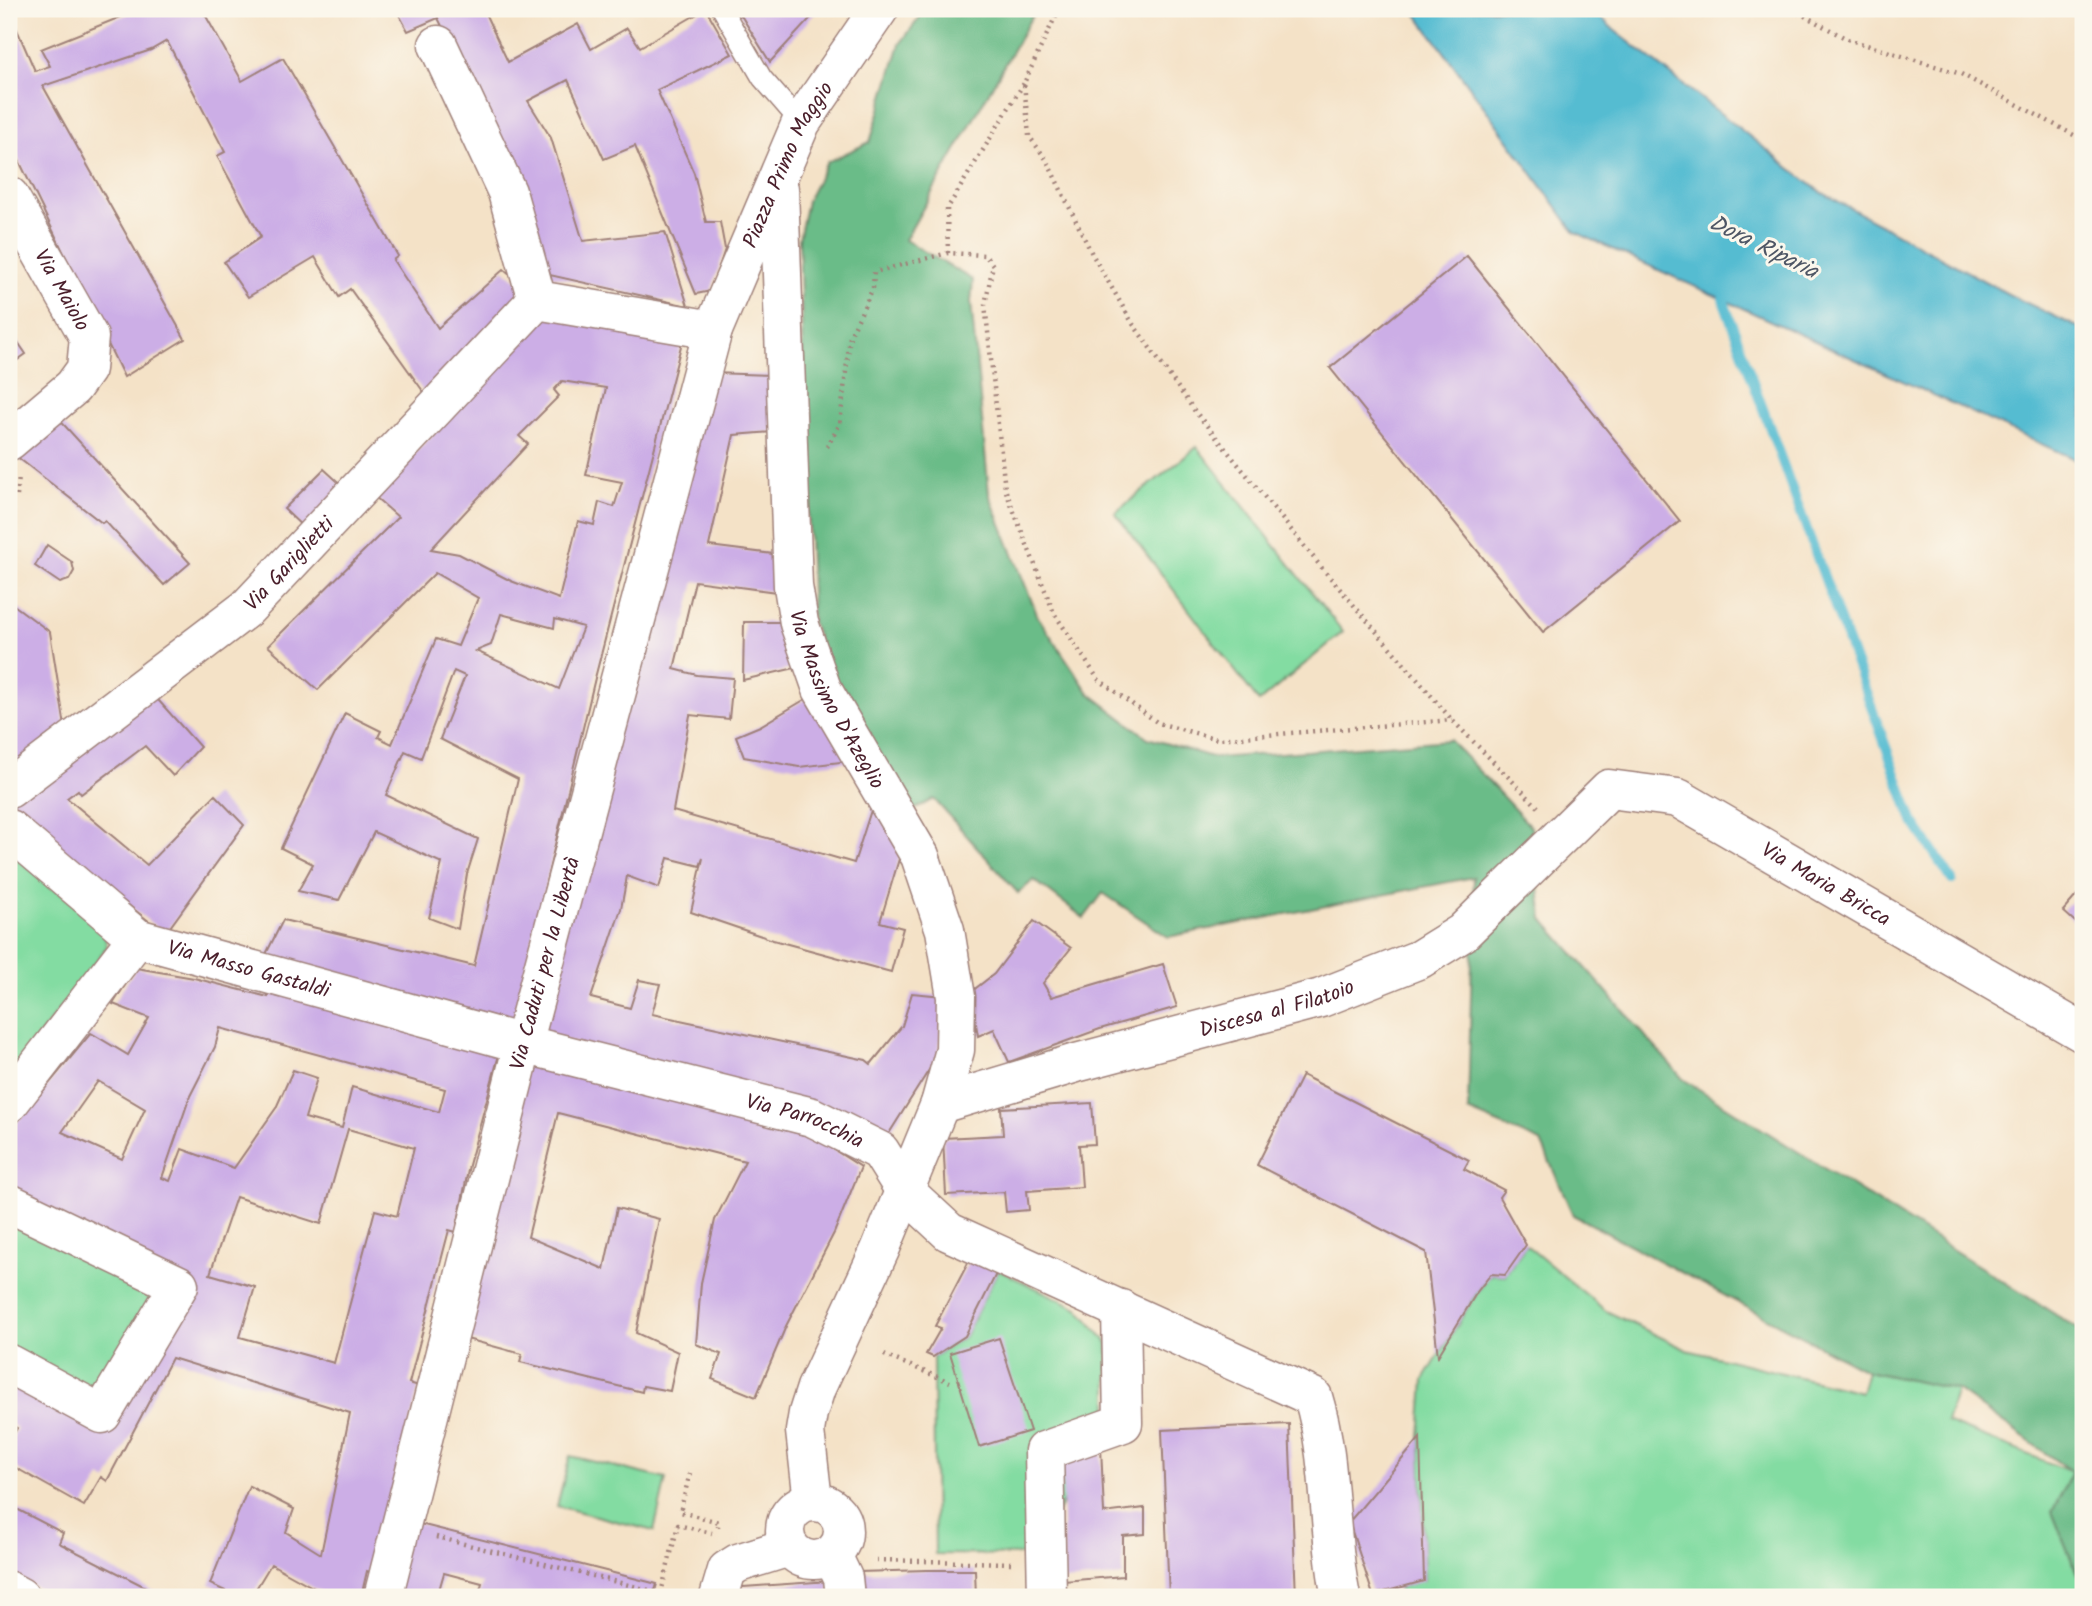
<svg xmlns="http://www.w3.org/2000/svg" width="2092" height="1606" font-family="Kalam,sans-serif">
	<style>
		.green { fill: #83dca2; stroke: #667e66; stroke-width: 2 }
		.forest { fill: #6abc88; stroke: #5a6e5a; stroke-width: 2 }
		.water { fill: #54bcd1; stroke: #4f6e7e; stroke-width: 2 }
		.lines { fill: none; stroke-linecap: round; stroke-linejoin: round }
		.stream { stroke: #54bcd1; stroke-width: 10 }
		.building { fill: #ccaee6; fill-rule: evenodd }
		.lane-casing { stroke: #9f8079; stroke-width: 22 }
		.street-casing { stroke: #9f8079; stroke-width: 41 }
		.path { stroke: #9f8079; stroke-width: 4.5; stroke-dasharray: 2 5; stroke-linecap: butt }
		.lane { stroke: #fff; stroke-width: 19 }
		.street { stroke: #fff; stroke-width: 38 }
		.labels { text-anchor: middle; stroke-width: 6; stroke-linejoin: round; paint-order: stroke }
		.street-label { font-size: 21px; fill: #4a1f2b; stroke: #fbf7ec }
		.water-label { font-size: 23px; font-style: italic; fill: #4e5665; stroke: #fbf7ec }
	</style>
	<rect width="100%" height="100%" fill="#fbf7ec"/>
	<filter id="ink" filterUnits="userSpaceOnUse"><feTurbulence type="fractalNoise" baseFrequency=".0143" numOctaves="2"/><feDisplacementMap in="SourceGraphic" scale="14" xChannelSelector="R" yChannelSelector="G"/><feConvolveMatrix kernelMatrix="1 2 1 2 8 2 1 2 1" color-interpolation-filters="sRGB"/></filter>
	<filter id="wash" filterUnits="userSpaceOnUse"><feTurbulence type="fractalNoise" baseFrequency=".00686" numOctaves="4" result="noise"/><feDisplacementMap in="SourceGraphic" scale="28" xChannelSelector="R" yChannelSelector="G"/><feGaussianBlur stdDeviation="1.57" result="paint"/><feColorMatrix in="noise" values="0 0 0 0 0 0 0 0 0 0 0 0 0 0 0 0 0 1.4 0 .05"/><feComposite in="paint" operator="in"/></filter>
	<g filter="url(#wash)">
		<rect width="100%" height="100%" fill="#f4e2c7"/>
		<g class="green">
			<path d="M1197,447L1343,632L1259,702L1115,513Z"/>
			<path d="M9,852L103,925L107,947L9,1076Z"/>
			<path d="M9,1212L167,1288L97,1404L9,1357Z"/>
			<path d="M1526,1245L1606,1311L1687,1350L1861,1392L1867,1371L1957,1390L1946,1422L2072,1472L2053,1512L2083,1588L2078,1597H1400L1398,1588L1424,1580L1420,1438L1424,1380L1477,1292L1491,1274L1505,1275Z"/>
			<path d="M998,1270L1078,1308L1108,1343V1412L1036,1555L935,1554L933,1357L965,1336Z"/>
			<path d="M570,1456L666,1479L654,1531L557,1506Z"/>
		</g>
		<path class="forest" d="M926,9H1036L905,240L973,280L971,302L989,494L1038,617L1089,693L1148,738L1215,758L1450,740L1531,827L1543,919L1683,1079L2083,1332V1588L2052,1512L2072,1472L1957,1390L1867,1371L1573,1215L1541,1142L1468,1111L1474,877L1168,937L1103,893L1084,918L1034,880L1018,893L934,799L910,812L835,686L812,622L799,239L807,201L827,162L870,142L900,44Z"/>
		<path class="water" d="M1413,9H1592L1614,30L1819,191L2008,294L2083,330V463L1575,232Z"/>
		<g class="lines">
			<path class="stream" d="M1723,299L1913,821L1952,880"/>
		</g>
		<g id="blocks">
			<g class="building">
				<path d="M131,9H202L242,81L283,58L398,256L393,260L438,328L504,269L527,289L428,398L350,289L339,297L315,257L248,297L224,262L261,237L217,156L225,152L167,41L151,50L43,86L185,339L124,377L9,140V11L35,71L50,66L41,49L133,12Z"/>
				<path d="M396,9H483L508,62L578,24L591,49L627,28L640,47L706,9L732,54L657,90L694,173L706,222H720L725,249L711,291L696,294L635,146L604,159L568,80L528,101L551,138L583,241L665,232L688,306L545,274L489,119L438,18L408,31Z"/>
				<path d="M737,9H819L770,62Z"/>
				<path d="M1467,256L1680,521L1543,632L1330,368Z"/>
				<path d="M548,315L682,342L595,678L510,1032L262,962L283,920L474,966L518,779L440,739L465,676L454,671L421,758L405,751L386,795L478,839L467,874L458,929L429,918L442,863L374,832L339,900L298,891L313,864L281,848L345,713L381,731L378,737L392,744L436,639L458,646L478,598L435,573L318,690L268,646L398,517L374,496ZM562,381L606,388L586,475L622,482L614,507L599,502L594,525L578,521L559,599L511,581L459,554L431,549L528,444L519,436L559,396L554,390ZM501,614L554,628L555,619L583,627L559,689L476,651L491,645Z"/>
				<path d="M9,329L26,354L9,366Z"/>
				<path d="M711,373L773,375L772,432L734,435L709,546L781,555L784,593L695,581L674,669L697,675L733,678L729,719L690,715L673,811L854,863L873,804L902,849L880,922L903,928L891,972L773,940L691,912L703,858L700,866L668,858L659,888L627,876L621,909L591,998L630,1008L639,980L660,984L652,1014L866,1060L871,1064L902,1026L912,993L943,996L939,1054L888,1135L538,1032Z"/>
				<path d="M55,415L190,563L164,585L105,521L102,523L12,453Z"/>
				<path d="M324,469L347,490L306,530L284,509Z"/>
				<path d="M47,545L72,562L74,571L69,580L60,583L35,566Z"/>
				<path d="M11,603L50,632L66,733L9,769Z"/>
				<path d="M744,622H787L795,668L743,680Z"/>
				<path d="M151,692L200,747L173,776L145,746L81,794L78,790L67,798L147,865L215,795L244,825L165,934L9,810V797Z"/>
				<path d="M809,697L849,761L799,767L744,757L736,736L760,726Z"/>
				<path d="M2083,888V929L2063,911Z"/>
				<path d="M1034,921L1071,948L1043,983L1051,997L1163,964L1177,1007L1100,1029L1009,1062L994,1029L978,1036L971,992L994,974Z"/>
				<path d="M136,968L194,978L268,997L270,989L500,1051L469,1165L456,1232L449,1230L409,1383L419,1386L373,1573L367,1571L361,1597H322L323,1593L271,1564L251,1597H238L210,1584L249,1486L294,1509L286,1532L321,1554L350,1413L172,1358L107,1481L101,1477L84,1506L9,1464V1443L17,1428L9,1423V1354L97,1404L167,1288L9,1212V1132L91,1033L128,1055L149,1018L113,1004ZM220,1028L445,1089L439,1112L352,1087L342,1128L319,1122L305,1118L317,1078L293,1070L276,1108L234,1168L182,1149L170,1181L162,1178L190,1096L215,1047ZM98,1081L145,1109L122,1159L62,1132ZM348,1129L414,1148L397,1216L375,1210L334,1363L240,1337L255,1287L210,1274L236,1197L321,1224Z"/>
				<path d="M528,1059L714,1108L817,1139L861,1167L834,1233L786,1326L756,1397L712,1379L721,1354L696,1344L701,1283L715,1220L745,1161L558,1113L528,1237L604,1269L617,1208L659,1219L636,1333L678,1352L670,1391L643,1386L642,1392L520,1362L522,1354L463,1338Z"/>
				<path d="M1302,1075L1469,1160L1464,1169L1504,1190L1499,1197L1526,1245L1505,1275L1491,1274L1477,1292L1438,1356L1426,1252L1257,1165Z"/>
				<path d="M1092,1103L1095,1144L1079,1145L1082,1187L1027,1191L1029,1210L1006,1212L1004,1192L946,1195L943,1138L1003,1135L1001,1108Z"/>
				<path d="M970,1259L998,1270L965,1336L933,1357L926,1354L941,1328L935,1326Z"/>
				<path d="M999,1338L1030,1431L979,1447L950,1353Z"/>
				<path d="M1289,1424L1296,1597H1169L1162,1430Z"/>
				<path d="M1420,1438L1424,1581L1373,1595L1349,1522Z"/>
				<path d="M1101,1447L1104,1513L1145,1508V1534L1123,1536V1576L1064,1581L1062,1457Z"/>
				<path d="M9,1505L63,1533L59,1543L165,1597H55L9,1573Z"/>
				<path d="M408,1521L523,1550L657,1584L653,1597H478L482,1583L444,1573L437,1597H389Z"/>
				<path d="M927,1570H975L976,1597H859L858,1572Z"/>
				<path d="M830,1581L829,1597H727L729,1588Z"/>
			</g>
		</g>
	</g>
	<g filter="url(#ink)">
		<use href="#blocks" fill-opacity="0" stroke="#9f8079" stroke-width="2"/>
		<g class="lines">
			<defs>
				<path id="lane" d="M722,9L762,78L801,123"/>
				<g id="street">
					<path d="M438,45L507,192L537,300"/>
					<path id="s1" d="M779,189L793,586L799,623L822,689L920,856L945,930L956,997L955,1050L940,1104L880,1250L816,1388L808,1413L805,1431L813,1501"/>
					<path id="s2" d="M9,196L89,337L86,369L73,387L9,441"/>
					<path id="s3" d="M9,789L247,608L537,300L713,330"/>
					<path id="s4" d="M9,829L137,938L523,1044L812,1117L880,1151L905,1191L949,1232L1313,1397C1333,1462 1327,1531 1341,1597"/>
					<path d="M9,1103L137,938"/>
					<path id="s5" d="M940,1104L1076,1063L1321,998L1420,959L1462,933L1609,789L1678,798L2083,1033"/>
					<path d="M9,1203L179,1285L102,1414L9,1364"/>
					<circle cx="814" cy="1531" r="29"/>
					<path d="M832,1555L843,1578L845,1597"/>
					<path d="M9,1591L20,1597"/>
					<path id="s6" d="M383,1597L523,1044L713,330L801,123L879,9"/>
					<path d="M719,1597L727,1570L738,1563L789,1547"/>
					<path d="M1047,1597L1044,1451L1123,1423L1121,1309"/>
				</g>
			</defs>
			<use href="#lane" class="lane-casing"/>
			<use href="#street" class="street-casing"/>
			<g class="path">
				<path d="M1059,9L1024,83L1029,136L1046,159L1092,254L1133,324L1194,410L1322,568L1452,720L1538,807"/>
				<path d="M1792,9L1847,39L1961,74L2083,140"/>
				<path d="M948,253L947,209L1024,83"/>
				<path d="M827,447L840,424L850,336L873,288L874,272L948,253L985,255L993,265L985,304L1005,489L1054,613L1098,679L1158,723L1217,739L1452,720"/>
				<path d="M17,496L19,477"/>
				<path d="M884,1355L950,1382"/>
				<path d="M690,1473L680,1512L719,1522L717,1531"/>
				<path d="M436,1537L661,1593L678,1525L712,1533"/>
				<path d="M876,1560L1011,1563"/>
			</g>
			<use href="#lane" class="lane"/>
			<use href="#street" class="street"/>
		</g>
	</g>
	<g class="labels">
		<g class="street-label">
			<text dy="7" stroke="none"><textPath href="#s6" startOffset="1491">Piazza Primo Maggio</textPath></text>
			<text dy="7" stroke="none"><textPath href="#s2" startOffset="108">Via Maiolo</textPath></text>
			<text dy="7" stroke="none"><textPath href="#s3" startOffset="360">Via Gariglietti</textPath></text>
			<text dy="7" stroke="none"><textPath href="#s1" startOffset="520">Via Massimo D'Azeglio</textPath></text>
			<text dy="7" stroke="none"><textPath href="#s5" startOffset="998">Via Maria Bricca</textPath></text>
			<text dy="7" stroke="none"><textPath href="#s6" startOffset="654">Via Caduti per la Libertà</textPath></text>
			<text dy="7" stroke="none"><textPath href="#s4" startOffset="284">Via Masso Gastaldi</textPath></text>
			<text dy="7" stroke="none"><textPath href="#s5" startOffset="350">Discesa al Filatoio</textPath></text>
			<text dy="7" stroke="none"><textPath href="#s4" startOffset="861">Via Parrocchia</textPath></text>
		</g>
		<g class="water-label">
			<text transform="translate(1764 246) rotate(26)" y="8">Dora Riparia</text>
		</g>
	</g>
	<rect width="2092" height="1606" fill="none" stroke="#fbf7ec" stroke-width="35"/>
</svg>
